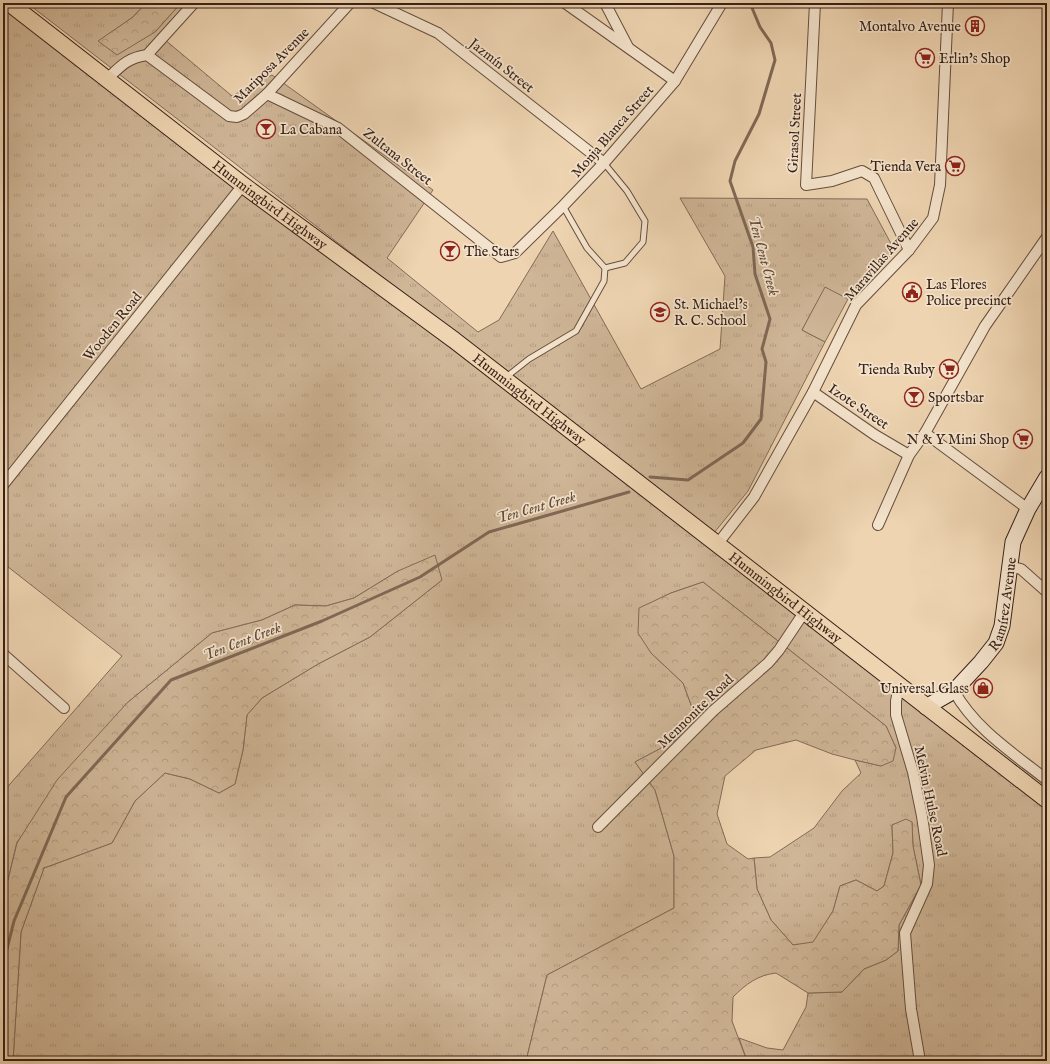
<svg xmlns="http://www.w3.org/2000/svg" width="1050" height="1064" font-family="'IM FELL English',serif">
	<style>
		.grass { fill: url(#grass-tufts); stroke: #836c58 }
		.forest { fill: url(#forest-crowns); stroke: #836c58 }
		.garden { fill: #cfb697; stroke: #836c58 }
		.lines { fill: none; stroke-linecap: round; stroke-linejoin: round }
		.stream { stroke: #806855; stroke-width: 3 }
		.lane-casing { stroke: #654e3e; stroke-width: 7 }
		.street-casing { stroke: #654e3e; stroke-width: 12 }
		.secondary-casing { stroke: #372118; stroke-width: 17 }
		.primary-casing { stroke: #372118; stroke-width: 18 }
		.lane { stroke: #f4e3cc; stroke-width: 5 }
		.street { stroke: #f4e3cc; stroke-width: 10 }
		.secondary { stroke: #f4e3cc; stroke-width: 15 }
		.primary { stroke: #eed4b1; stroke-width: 16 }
		.labels { text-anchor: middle; stroke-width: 3.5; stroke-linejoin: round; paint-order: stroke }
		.poi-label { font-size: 14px; fill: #372118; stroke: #f4e3cc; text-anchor: start }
		.street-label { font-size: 14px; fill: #372118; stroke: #f4e3cc }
		.water-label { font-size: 15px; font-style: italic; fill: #614a3b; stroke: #f4e3cc }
	</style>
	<defs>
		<pattern id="grass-tufts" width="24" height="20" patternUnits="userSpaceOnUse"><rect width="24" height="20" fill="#cfb697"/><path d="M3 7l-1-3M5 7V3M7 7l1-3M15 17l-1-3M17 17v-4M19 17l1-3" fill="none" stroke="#b29c81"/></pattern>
		<pattern id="forest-crowns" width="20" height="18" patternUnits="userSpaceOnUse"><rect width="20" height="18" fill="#cfb697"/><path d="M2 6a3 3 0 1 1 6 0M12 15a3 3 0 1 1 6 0" fill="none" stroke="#b29c81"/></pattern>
	</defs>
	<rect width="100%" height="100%" fill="#eed4b1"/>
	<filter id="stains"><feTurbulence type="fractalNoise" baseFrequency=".005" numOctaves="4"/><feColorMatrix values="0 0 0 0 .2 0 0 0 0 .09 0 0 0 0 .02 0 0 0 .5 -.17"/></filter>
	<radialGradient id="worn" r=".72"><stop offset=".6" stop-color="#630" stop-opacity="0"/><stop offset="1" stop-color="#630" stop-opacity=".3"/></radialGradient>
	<g class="grass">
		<path d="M3,3L1047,808V1061H747L739,1038L767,1048L783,1050L806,1007L808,993L842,992L864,969L886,960L898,951L899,925L921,885L913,846L912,822L892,825L893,853L884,886L877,891L856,880L840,886L833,911L813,943L793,945L771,920L757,889L754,858L770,857L814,828L842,791L861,773L855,760L881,766L896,748L886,726L703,582L671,593L639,609L651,653L683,683L693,710L679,739L635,762L655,790L674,856V908L547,975L526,1061H13L21,932L44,868L112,843L135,801L165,773L190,779L219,793L235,784L243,750L247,715L262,698L318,664L370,637L442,580L398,571L354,598L326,606L295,605L262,620L212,633L127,703L17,842L8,880L3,886V792L122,656L3,563Z"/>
		<path d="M27,3H146L133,17L99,41L155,32L181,3H197L164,39L232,96L272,75L433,190L387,258L478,332L499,320L553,231L641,389L720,349L725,276L680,198L867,199L895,251L848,299L825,288L802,330L825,342L748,491L714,533Z"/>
	</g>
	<g class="forest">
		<path d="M146,3H181L155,32L117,55L98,41L133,17Z"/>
		<path d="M435,555L442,580L370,637L318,664L262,698L247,715L243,750L235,784L219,793L190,779L165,773L135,801L112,843L44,868L21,932L13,1061H3V886L8,880L17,843L57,780L127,703L212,633L262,620L295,605L326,606L354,598L398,571Z"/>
		<path d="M703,582L886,726L896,748L893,761L881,766L855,760L832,754L796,740L756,750L725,776L717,814L727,844L748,859L754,858L757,889L771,920L793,945L813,942L833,911L840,886L856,880L877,891L884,886L893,853L892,825L906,819L912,822L913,846L921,885L899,925L898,951L886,960L864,969L842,992L808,993L776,973C758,975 746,984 733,997L732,1021L747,1061H526L547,975L674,908V856L655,790L635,762L678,739L693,710L683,683L651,653L638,633L639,608L671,593Z"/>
	</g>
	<path class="garden" d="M825,287L848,299L825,342L802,330Z"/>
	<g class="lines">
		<g class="stream">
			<path d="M650,477L688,480L743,443L761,419L766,362L762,349L770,319L755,274L753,247L730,181L735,161L759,114L775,60L771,43L760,27L750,3"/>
			<path d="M3,965L14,921L66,797L171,680L322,621L420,577L489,532L629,492"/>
		</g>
		<defs>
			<g id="lane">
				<path d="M563,206L587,248L605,268L625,263L643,242L645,221L627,191L604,163"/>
				<path d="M505,378L529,359L576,331L604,281L605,268"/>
			</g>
			<g id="street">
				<path d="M374,3L438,33L604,163"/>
				<path d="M565,3L675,81"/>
				<path d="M605,3L628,47"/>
				<path d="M815,3L806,185L832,181L862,171L874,178L909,250"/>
				<path d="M147,55L229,116L237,117L244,114L267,94L350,3"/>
				<path d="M107,79C121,66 127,58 147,55L194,3"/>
				<path d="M267,94L338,128L501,257L515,253L563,206L604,163L675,81L722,3"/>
				<path d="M813,392L875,435L909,455"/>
				<path d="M925,433L1028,509"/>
				<path d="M3,485L243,185"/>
				<path d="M878,525L909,455L925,433L985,326L1047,237"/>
				<path d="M716,546L754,497L813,392L856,305L909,250L933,218L940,185L948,3"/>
				<path d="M1008,566L1021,569L1047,592"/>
				<path d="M3,654L64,708"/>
				<path d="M899,686L896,701V715L913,772L922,816L929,865L927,884L905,933L911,1009L920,1061"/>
				<path d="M954,691C975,729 1013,753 1047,780"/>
				<path d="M598,827L713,711L768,663L779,650L805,611"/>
			</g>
			<g id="secondary">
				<path id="s1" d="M926,707L954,691L981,662L996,643L1002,626L1013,542L1028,509L1047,477"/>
			</g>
			<g id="primary">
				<path id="s2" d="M9,3L243,185L454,340L1047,800"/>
			</g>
		</defs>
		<use href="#lane" class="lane-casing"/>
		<use href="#street" class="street-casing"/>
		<use href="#secondary" class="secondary-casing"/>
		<use href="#primary" class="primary-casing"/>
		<use href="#lane" class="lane"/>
		<use href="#street" class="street"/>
		<use href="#secondary" class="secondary"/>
		<use href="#primary" class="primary"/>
	</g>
	<defs>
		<symbol id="building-ring" viewBox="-11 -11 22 22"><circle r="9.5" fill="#f4e3cc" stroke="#8f2418" stroke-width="1.5"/><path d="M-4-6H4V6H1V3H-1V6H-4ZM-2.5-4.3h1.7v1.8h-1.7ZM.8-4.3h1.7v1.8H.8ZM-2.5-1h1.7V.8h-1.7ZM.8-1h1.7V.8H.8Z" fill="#8f2418"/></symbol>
		<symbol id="supermarket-ring" viewBox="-11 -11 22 22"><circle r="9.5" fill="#f4e3cc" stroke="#8f2418" stroke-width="1.5"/><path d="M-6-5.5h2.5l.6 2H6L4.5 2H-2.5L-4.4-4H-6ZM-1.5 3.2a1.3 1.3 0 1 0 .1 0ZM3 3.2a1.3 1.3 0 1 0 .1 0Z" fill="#8f2418"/></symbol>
		<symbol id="bar-ring" viewBox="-11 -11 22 22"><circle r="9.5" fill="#f4e3cc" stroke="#8f2418" stroke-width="1.5"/><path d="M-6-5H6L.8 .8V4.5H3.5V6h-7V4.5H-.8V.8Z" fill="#8f2418"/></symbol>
		<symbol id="civic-ring" viewBox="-11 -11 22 22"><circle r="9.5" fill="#f4e3cc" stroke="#8f2418" stroke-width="1.5"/><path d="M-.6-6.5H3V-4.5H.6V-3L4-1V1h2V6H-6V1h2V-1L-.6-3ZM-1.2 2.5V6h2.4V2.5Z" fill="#8f2418"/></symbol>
		<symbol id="school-ring" viewBox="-11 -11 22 22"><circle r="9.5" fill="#f4e3cc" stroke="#8f2418" stroke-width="1.5"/><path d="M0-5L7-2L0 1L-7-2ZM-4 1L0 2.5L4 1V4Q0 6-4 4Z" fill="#8f2418"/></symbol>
		<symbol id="shop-ring" viewBox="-11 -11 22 22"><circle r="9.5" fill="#f4e3cc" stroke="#8f2418" stroke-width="1.5"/><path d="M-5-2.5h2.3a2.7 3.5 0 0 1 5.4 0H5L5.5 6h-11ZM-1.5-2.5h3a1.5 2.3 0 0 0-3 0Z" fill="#8f2418"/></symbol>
	</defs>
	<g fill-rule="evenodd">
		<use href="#building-ring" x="964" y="15" width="22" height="22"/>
		<use href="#supermarket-ring" x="914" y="47" width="22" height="22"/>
		<use href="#bar-ring" x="255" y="118" width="22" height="22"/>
		<use href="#supermarket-ring" x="944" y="155" width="22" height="22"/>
		<use href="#bar-ring" x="439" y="240" width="22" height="22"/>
		<use href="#civic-ring" x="901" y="281" width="22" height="22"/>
		<use href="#school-ring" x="649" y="301" width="22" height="22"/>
		<use href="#supermarket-ring" x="938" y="358" width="22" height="22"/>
		<use href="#bar-ring" x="903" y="386" width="22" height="22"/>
		<use href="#supermarket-ring" x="1012" y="428" width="22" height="22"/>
		<use href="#shop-ring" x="972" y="677" width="22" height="22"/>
	</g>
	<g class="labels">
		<g class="poi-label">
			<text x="961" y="31" text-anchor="end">Montalvo Avenue</text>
			<text x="939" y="63">Erlin's Shop</text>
			<text x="280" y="134">La Cabana</text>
			<text x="941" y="171" text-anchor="end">Tienda Vera</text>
			<text x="464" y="256">The Stars</text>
			<text x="926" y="289">Las Flores<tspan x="926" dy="16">Police precinct</tspan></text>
			<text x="674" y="309">St. Michael’s<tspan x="674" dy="16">R. C. School</tspan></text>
			<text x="935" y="374" text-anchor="end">Tienda Ruby</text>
			<text x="928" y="402">Sportsbar</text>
			<text x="1009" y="444" text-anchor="end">N &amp; Y Mini Shop</text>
			<text x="969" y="693" text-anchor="end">Universal Glass</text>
		</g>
		<g class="street-label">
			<text transform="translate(271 65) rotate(-45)" y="5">Mariposa Avenue</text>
			<text transform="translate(502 65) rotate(38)" y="5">Jazmín Street</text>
			<text transform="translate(612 131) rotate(-49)" y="5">Monja Blanca Street</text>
			<text transform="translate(794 133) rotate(-87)" y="5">Girasol Street</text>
			<text transform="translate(398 156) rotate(38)" y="5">Zultana Street</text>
			<text dy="5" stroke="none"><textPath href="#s2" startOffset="330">Hummingbird Highway</textPath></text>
			<text transform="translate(881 259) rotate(-49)" y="5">Maravillas Avenue</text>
			<text transform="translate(112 326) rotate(-51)" y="5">Wooden Road</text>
			<text dy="5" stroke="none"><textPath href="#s2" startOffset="654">Hummingbird Highway</textPath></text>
			<text transform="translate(859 406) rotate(34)" y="5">Izote Street</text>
			<text dy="5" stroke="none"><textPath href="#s2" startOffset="978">Hummingbird Highway</textPath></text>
			<text dy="5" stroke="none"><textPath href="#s1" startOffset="136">Ramírez Avenue</textPath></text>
			<text transform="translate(695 711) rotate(-44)" y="5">Mennonite Road</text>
			<text transform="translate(931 801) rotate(78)" y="5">Melvin Hulse Road</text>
		</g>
		<g class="water-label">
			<text transform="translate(764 256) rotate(75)" y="5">Ten Cent Creek</text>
			<text transform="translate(536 507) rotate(-16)" y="5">Ten Cent Creek</text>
			<text transform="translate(242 641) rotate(-21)" y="5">Ten Cent Creek</text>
		</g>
	</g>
	<rect width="1050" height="1064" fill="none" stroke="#eed4b1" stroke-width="16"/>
	<rect x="4" y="4" width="1042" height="1056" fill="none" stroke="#372118" stroke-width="2"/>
	<rect x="8" y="8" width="1034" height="1048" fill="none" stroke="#372118"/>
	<rect width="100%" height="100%" filter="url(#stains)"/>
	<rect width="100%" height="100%" fill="url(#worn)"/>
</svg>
